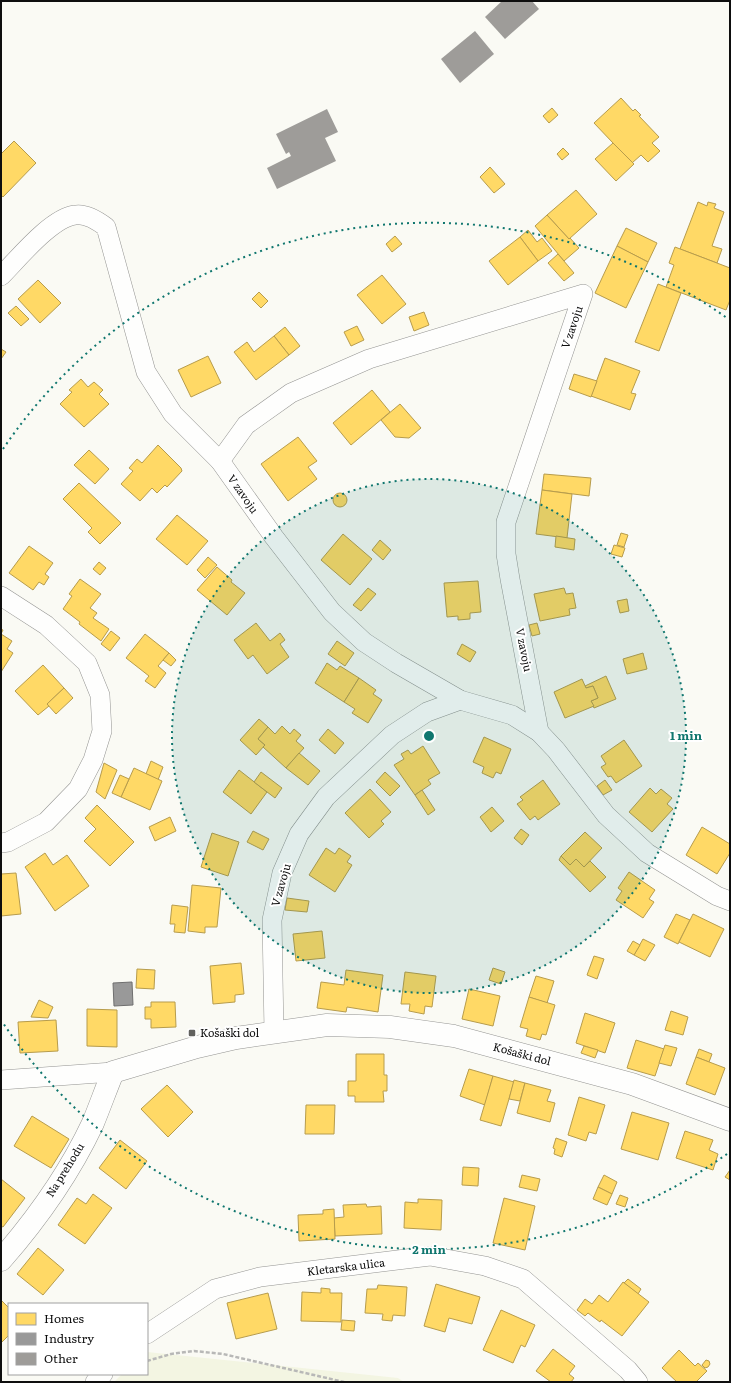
<svg xmlns="http://www.w3.org/2000/svg" width="731" height="1383" font-family="Literata,serif">
	<style>
		.farmland { fill: #f3f5e2 }
		.homes { fill: #ffd966; stroke: #b79c4c }
		.industry { fill: #999; stroke: #6f6f6f }
		.building { fill: #9e9c99 }
		.lines { fill: none; stroke-linecap: round; stroke-linejoin: round }
		.minor-casing { stroke: #949492; stroke-width: 20 }
		.tertiary-casing { stroke: #949492; stroke-width: 23 }
		.path { stroke: #b8b8b7; stroke-width: 2.5; stroke-dasharray: 4 2; stroke-linecap: butt }
		.minor { stroke: #fefefd; stroke-width: 19 }
		.tertiary { stroke: #fefefd; stroke-width: 22 }
		.ring { fill: none; stroke: #0f766e; stroke-width: 2; stroke-dasharray: 2 4 }
		.poi-dot { fill: #61615e; stroke: #fff; stroke-width: 1.5 }
		.labels { text-anchor: middle; stroke-width: 4; stroke-linejoin: round; paint-order: stroke }
		.street-label { font-size: 11px; fill: #0e0e0e; stroke: #fff }
		.poi-label { font-size: 11px; fill: #0e0e0e; stroke: #fff; text-anchor: start }
		.centre { fill: #0f766e; stroke: #fff; stroke-width: 2 }
		.ring-label { font-size: 12px; text-anchor: middle; font-weight: bold; fill: #0f766e; stroke: #fff; stroke-width: 4; stroke-linejoin: round; paint-order: stroke }
	</style>
	<rect width="100%" height="100%" fill="#fafaf4"/>
	<path class="farmland" d="M147,1352L398,1378L404,1382H114L122,1374H147Z"/>
	<g class="homes">
		<path d="M621,98L633,111L635,109L641,115L639,116L659,137L652,143L660,151L648,162L641,155L632,163L594,123Z"/>
		<path d="M552,108L558,115L549,123L543,116Z"/>
		<path d="M14,141L36,163L3,197L1,195V154Z"/>
		<path d="M613,143L634,164L616,181L595,159Z"/>
		<path d="M563,148L569,154L562,160L557,154Z"/>
		<path d="M490,167L505,184L494,193L480,177Z"/>
		<path d="M576,190L597,214L569,239L547,215Z"/>
		<path d="M698,202L707,206L708,202L716,204L714,208L724,212L712,246L722,249L717,263L680,249Z"/>
		<path d="M547,215L569,239L570,238L579,248L564,261L535,226Z"/>
		<path d="M626,228L657,243L648,262L617,246Z"/>
		<path d="M528,230L537,242L542,238L552,251L538,261L520,237Z"/>
		<path d="M395,236L402,244L392,252L386,244Z"/>
		<path d="M520,237L538,261L508,285L489,261Z"/>
		<path d="M617,246L648,262L626,308L595,293Z"/>
		<path d="M675,247L730,268V300L726,310L666,287L674,265L669,263Z"/>
		<path d="M558,254L574,273L564,281L548,263Z"/>
		<path d="M382,275L406,304L382,324L357,295Z"/>
		<path d="M38,280L61,303L40,323L18,299Z"/>
		<path d="M658,284L681,293L659,351L635,342Z"/>
		<path d="M259,292L268,301L261,308L252,299Z"/>
		<path d="M16,306L29,319L21,326L8,313Z"/>
		<path d="M424,312L429,325L414,331L409,317Z"/>
		<path d="M357,326L364,340L351,346L344,332Z"/>
		<path d="M285,327L300,346L289,355L274,336Z"/>
		<path d="M274,336L289,355L256,380L234,352L247,342L254,352Z"/>
		<path d="M1,349L6,352L1,359Z"/>
		<path d="M208,356L221,383L191,397L178,370Z"/>
		<path d="M605,358L640,371L631,393L636,394L630,410L591,396Z"/>
		<path d="M574,374L597,381L591,397L569,389Z"/>
		<path d="M81,379L88,387L94,382L103,390L99,394L109,404L84,427L60,404L72,392L69,390Z"/>
		<path d="M372,390L390,412L351,445L333,423Z"/>
		<path d="M400,404L421,428L409,438L395,437L381,420Z"/>
		<path d="M298,437L317,461L308,467L317,479L288,501L261,464Z"/>
		<path d="M158,445L181,468L182,471L167,487L165,485L157,493L152,488L140,501L121,484L133,471L129,468L137,459L142,463Z"/>
		<path d="M89,450L109,469L95,484L74,465Z"/>
		<path d="M544,474L591,478L589,496L542,490Z"/>
		<path d="M79,483L121,523L100,544L88,532L92,528L63,499Z"/>
		<path d="M542,490L572,494L567,538L536,534Z"/>
		<circle cx="340" cy="500" r="7"/>
		<path d="M177,515L208,541L187,565L156,539Z"/>
		<path d="M621,533L628,535L624,547L617,545Z"/>
		<path d="M343,534L372,559L350,585L321,560Z"/>
		<path d="M556,536L575,539L574,550L555,547Z"/>
		<path d="M380,540L391,550L383,560L372,550Z"/>
		<path d="M614,545L625,548L622,557L611,554Z"/>
		<path d="M29,546L53,563L45,574L49,577L44,585L39,582L33,590L9,573Z"/>
		<path d="M208,557L217,565L205,578L197,570Z"/>
		<path d="M99,562L106,568L100,575L93,569Z"/>
		<path d="M217,567L232,580L231,582L245,593L227,615L197,590Z"/>
		<path d="M80,579L101,594L90,608L97,613L93,618L109,629L101,641L79,624L80,622L63,609L72,596L69,594Z"/>
		<path d="M478,581L481,612L470,613V619L458,620V616L447,617L444,583Z"/>
		<path d="M368,588L376,594L361,611L353,605Z"/>
		<path d="M564,588L566,594L573,593L576,608L569,609L570,615L540,621L534,594Z"/>
		<path d="M627,599L629,611L620,613L617,601Z"/>
		<path d="M256,623L270,641L280,633L285,640L280,644L289,657L267,674L253,655L248,659L234,640Z"/>
		<path d="M537,623L540,634L532,636L529,625Z"/>
		<path d="M1,629L3,630L1,634L12,641L7,649L13,653L1,672Z"/>
		<path d="M111,631L120,638L110,651L101,644Z"/>
		<path d="M145,634L169,653L158,666L166,673L155,688L145,681L149,676L126,658Z"/>
		<path d="M337,641L354,653L345,666L328,654Z"/>
		<path d="M462,644L476,652L470,662L457,654Z"/>
		<path d="M169,653L176,660L171,666L163,660Z"/>
		<path d="M643,653L647,669L627,674L623,659Z"/>
		<path d="M327,663L337,670L340,666L359,678L344,702L315,683Z"/>
		<path d="M43,665L64,688L47,704L49,706L38,715L15,691Z"/>
		<path d="M606,676L616,699L594,708L591,701L598,698L593,686L586,688L585,686Z"/>
		<path d="M359,678L376,690L373,694L382,700L368,723L352,713L355,709L344,702Z"/>
		<path d="M582,679L586,688L593,686L598,698L591,701L594,706L565,718L554,692Z"/>
		<path d="M64,688L73,698L56,714L47,704Z"/>
		<path d="M259,719L268,727L258,739L265,745L256,755L240,740Z"/>
		<path d="M282,726L290,734L294,729L301,735L296,741L304,748L286,768L263,747L265,745L258,739L268,727L275,734Z"/>
		<path d="M328,729L344,743L335,754L319,740Z"/>
		<path d="M484,737L511,749L501,774L496,772L493,778L482,773L484,767L473,762Z"/>
		<path d="M624,740L642,766L616,783L611,776L608,777L601,767L606,764L601,756Z"/>
		<path d="M423,746L440,773L428,780L431,784L415,795L394,765L404,759L401,754L408,750L411,754Z"/>
		<path d="M299,753L320,771L308,785L286,768Z"/>
		<path d="M151,761L163,767L158,780L146,774Z"/>
		<path d="M104,763L117,770L105,799L96,792Z"/>
		<path d="M134,768L162,781L150,810L121,797Z"/>
		<path d="M239,770L267,792L251,814L223,792Z"/>
		<path d="M261,772L282,788L275,798L254,782Z"/>
		<path d="M385,772L400,786L390,796L376,782Z"/>
		<path d="M120,775L129,779L121,797L112,793Z"/>
		<path d="M543,780L560,804L538,820L535,816L530,820L517,804L523,800L520,797Z"/>
		<path d="M605,780L612,790L603,795L597,786Z"/>
		<path d="M650,788L656,794L661,789L672,798L667,804L673,809L652,832L629,812Z"/>
		<path d="M370,789L391,812L381,821L384,824L369,838L345,813Z"/>
		<path d="M422,790L435,810L428,815L415,795Z"/>
		<path d="M97,805L134,842L110,866L84,841L96,829L85,818Z"/>
		<path d="M492,807L504,821L491,832L480,817Z"/>
		<path d="M170,817L176,831L155,841L149,827Z"/>
		<path d="M702,827L730,844V853L717,874L686,855Z"/>
		<path d="M521,829L529,835L522,845L514,838Z"/>
		<path d="M253,831L269,839L263,850L247,842Z"/>
		<path d="M585,832L602,848L584,867L576,859L570,865L561,856Z"/>
		<path d="M212,833L239,842L228,876L201,867Z"/>
		<path d="M326,848L335,854L339,848L351,856L347,862L352,865L335,892L309,875Z"/>
		<path d="M45,853L53,865L67,855L89,886L55,911L25,867Z"/>
		<path d="M561,856L570,865L576,859L584,867L590,861L606,877L590,892L559,860Z"/>
		<path d="M629,872L655,890L649,899L654,902L643,918L616,900L622,891L618,888Z"/>
		<path d="M16,873L21,914L1,916V874Z"/>
		<path d="M192,885L221,888L217,927H205V933L188,931Z"/>
		<path d="M287,898L309,901L307,912L285,910Z"/>
		<path d="M172,905L188,907L185,933L174,932L175,924H170Z"/>
		<path d="M676,914L690,920L678,944L664,937Z"/>
		<path d="M693,914L724,929L710,957L679,942Z"/>
		<path d="M322,931L325,958L296,961L293,934Z"/>
		<path d="M643,939L655,945L645,961L634,955Z"/>
		<path d="M633,941L640,945L634,955L627,951Z"/>
		<path d="M594,956L604,959L597,979L587,975Z"/>
		<path d="M241,963L244,994L235,995V1002L213,1004L210,966Z"/>
		<path d="M493,968L505,972L501,984L489,980Z"/>
		<path d="M137,969L155,970L154,989L136,988Z"/>
		<path d="M346,970L383,975L378,1012L347,1007L346,1012L317,1008L321,982L344,985Z"/>
		<path d="M405,972L436,976L432,1007L425,1006L424,1014L409,1011L410,1004H401Z"/>
		<path d="M536,976L554,981L547,1003L529,997Z"/>
		<path d="M469,989L500,996L493,1026L462,1019Z"/>
		<path d="M529,997L555,1005L546,1035L542,1034L540,1040L526,1036L528,1029L520,1027Z"/>
		<path d="M39,1000L53,1007L48,1018L31,1017Z"/>
		<path d="M151,1002H175L176,1027L151,1028V1019H145V1007H151Z"/>
		<path d="M87,1009L117,1010V1047L87,1046Z"/>
		<path d="M671,1011L688,1017L683,1035L665,1030Z"/>
		<path d="M585,1013L615,1023L605,1053L576,1043Z"/>
		<path d="M56,1020L58,1051L20,1053L18,1022Z"/>
		<path d="M636,1040L664,1049L655,1076L627,1068Z"/>
		<path d="M665,1045L677,1048L671,1066L659,1063Z"/>
		<path d="M584,1046L598,1050L595,1058L581,1053Z"/>
		<path d="M699,1049L712,1054L709,1062L696,1057Z"/>
		<path d="M356,1054H384V1075H387V1091H383L384,1102H355V1096H348V1081H356Z"/>
		<path d="M696,1057L725,1068L715,1095L686,1084Z"/>
		<path d="M469,1069L493,1076L485,1105L460,1096Z"/>
		<path d="M493,1076L514,1082L501,1126L480,1120Z"/>
		<path d="M514,1080L525,1083L520,1101L509,1099Z"/>
		<path d="M525,1083L551,1090L547,1101L555,1103L550,1122L517,1113Z"/>
		<path d="M167,1085L193,1112L168,1137L141,1109Z"/>
		<path d="M579,1097L605,1105L596,1134L589,1132L586,1141L568,1135Z"/>
		<path d="M306,1105H335L334,1134H305Z"/>
		<path d="M632,1112L669,1123L658,1160L621,1149Z"/>
		<path d="M32,1116L69,1139L51,1168L14,1146Z"/>
		<path d="M685,1131L713,1140L709,1150L718,1154L713,1170L676,1158Z"/>
		<path d="M556,1138L567,1142L562,1157L554,1154L555,1149L553,1148Z"/>
		<path d="M120,1140L147,1161L126,1189L99,1168Z"/>
		<path d="M463,1167L479,1168L478,1186L462,1185Z"/>
		<path d="M730,1170V1180L725,1177Z"/>
		<path d="M522,1175L540,1179L537,1191L519,1187Z"/>
		<path d="M604,1175L617,1182L612,1194L598,1187Z"/>
		<path d="M1,1179L25,1198L3,1227L1,1226Z"/>
		<path d="M598,1187L612,1194L607,1205L593,1199Z"/>
		<path d="M93,1194L112,1208L85,1244L58,1225L77,1198L86,1204Z"/>
		<path d="M620,1195L628,1198L625,1207L616,1204Z"/>
		<path d="M504,1198L535,1206L525,1250L493,1243Z"/>
		<path d="M418,1199L442,1200L441,1230L404,1228L405,1202L418,1203Z"/>
		<path d="M366,1204L367,1207L381,1206L382,1234L335,1236L334,1218L344,1217L343,1205Z"/>
		<path d="M334,1209L335,1239L299,1241L298,1215L323,1214V1210Z"/>
		<path d="M38,1248L64,1270L43,1295L17,1274Z"/>
		<path d="M628,1279L641,1289L638,1294L624,1283Z"/>
		<path d="M623,1282L649,1302L622,1336L601,1320L600,1322L588,1313L585,1316L577,1310L585,1299L592,1304L599,1295L608,1302Z"/>
		<path d="M436,1284L480,1297L472,1324L449,1318L445,1332L424,1326Z"/>
		<path d="M378,1285L407,1287L405,1316L393,1315L392,1321L382,1320L383,1314L365,1313L367,1289H377Z"/>
		<path d="M321,1288L330,1289V1293H342L341,1322L301,1321L302,1292L321,1293Z"/>
		<path d="M268,1293L277,1329L236,1339L227,1303Z"/>
		<path d="M1,1300L9,1308V1335L1,1343Z"/>
		<path d="M501,1310L535,1325L525,1347L521,1345L513,1363L483,1350Z"/>
		<path d="M342,1320L355,1321L354,1331L341,1330Z"/>
		<path d="M553,1349L575,1366L569,1374L574,1378L571,1382H551L536,1371Z"/>
		<path d="M679,1350L695,1366L698,1363L707,1371L696,1382H677L662,1368Z"/>
		<path d="M706,1360L709,1361L710,1364L708,1367L705,1368L702,1365Z"/>
	</g>
	<path class="industry" d="M132,982L133,1005L114,1006L113,983Z"/>
	<g class="building">
		<path d="M502,1H532L539,9L505,39L485,17Z"/>
		<path d="M475,31L494,54L460,83L441,59Z"/>
		<path d="M327,109L338,132L325,138L336,161L277,189L267,168L291,156L289,152L286,154L276,134Z"/>
	</g>
	<g class="lines">
		<defs>
			<g id="minor">
				<path d="M1,276C18,259 51,218 75,215C86,213 98,221 106,227L146,372L173,414L220,461L274,537L332,612L364,642L396,663L460,700L512,715L539,732L556,750L606,815L647,853L717,896L730,901"/>
				<path d="M220,461L246,425L291,393L369,359L583,294L506,522V554L510,579L539,732"/>
				<path d="M1,596L46,625L87,663L100,695L102,731L93,760L78,789L46,822L8,842L1,843"/>
				<path d="M274,1032L272,920L282,873L299,834L326,797L392,735L427,712L460,700"/>
				<path d="M1,1080L113,1072"/>
				<path d="M147,1334L215,1289L260,1277L430,1256L485,1266L523,1279L628,1370L638,1382"/>
				<path d="M95,1382L103,1374"/>
			</g>
			<path id="tertiary" d="M1,1260C36,1220 70,1172 93,1123C100,1106 106,1089 113,1072L197,1047L236,1038L327,1025L390,1027L454,1036L632,1084L730,1120"/>
		</defs>
		<use href="#minor" class="minor-casing"/>
		<use href="#tertiary" class="tertiary-casing"/>
		<path class="path" d="M147,1361L171,1354L194,1351L223,1354L344,1382"/>
		<use href="#minor" class="minor"/>
		<use href="#tertiary" class="tertiary"/>
	</g>
	<circle cx="429" cy="736" r="257" fill="#0f766e" fill-opacity=".12"/>
	<g class="ring">
		<circle cx="429" cy="736" r="257"/>
		<path d="M727 1154A514 514 0 0 1 3 1023M3 449A514 514 0 0 1 727 318"/>
	</g>
	<rect class="poi-dot" x="188" y="1029" width="8" height="8" rx="2"/>
	<g class="labels">
		<g class="street-label">
			<text transform="translate(572 327) rotate(-71)" y="4">V zavoju</text>
			<text transform="translate(243 494) rotate(55)" y="4">V zavoju</text>
			<text transform="translate(524 650) rotate(79)" y="4">V zavoju</text>
			<text transform="translate(281 885) rotate(-74)" y="4">V zavoju</text>
			<text transform="translate(522 1054) rotate(15)" y="4">Košaški dol</text>
			<text transform="translate(65 1170) rotate(-58)" y="4">Na prehodu</text>
			<text transform="translate(346 1267) rotate(-7)" y="4">Kletarska ulica</text>
		</g>
		<g class="poi-label">
			<text x="200" y="1037">Košaški dol</text>
		</g>
	</g>
	<circle cx="429" cy="736" r="6" class="centre"/>
	<g class="ring-label">
		<text x="686" y="740">1 min</text>
		<text x="429" y="1254">2 min</text>
	</g>
	<rect width="731" height="1383" fill="none" stroke="#0e0e0e" stroke-width="4"/>
	<rect x="8" y="1303" width="140" height="72" fill="#ffffff" stroke="#9f9f9f"/>
	<rect x="16" y="1313" width="20" height="12" fill="#ffd966" stroke="#9f9f9f"/>
	<text x="44" y="1323" font-size="12" fill="#0e0e0e">Homes</text>
	<rect x="16" y="1333" width="20" height="12" fill="#999999" stroke="#9f9f9f"/>
	<text x="44" y="1343" font-size="12" fill="#0e0e0e">Industry</text>
	<rect x="16" y="1353" width="20" height="12" fill="#9e9c99" stroke="#9f9f9f"/>
	<text x="44" y="1363" font-size="12" fill="#0e0e0e">Other</text>
</svg>
